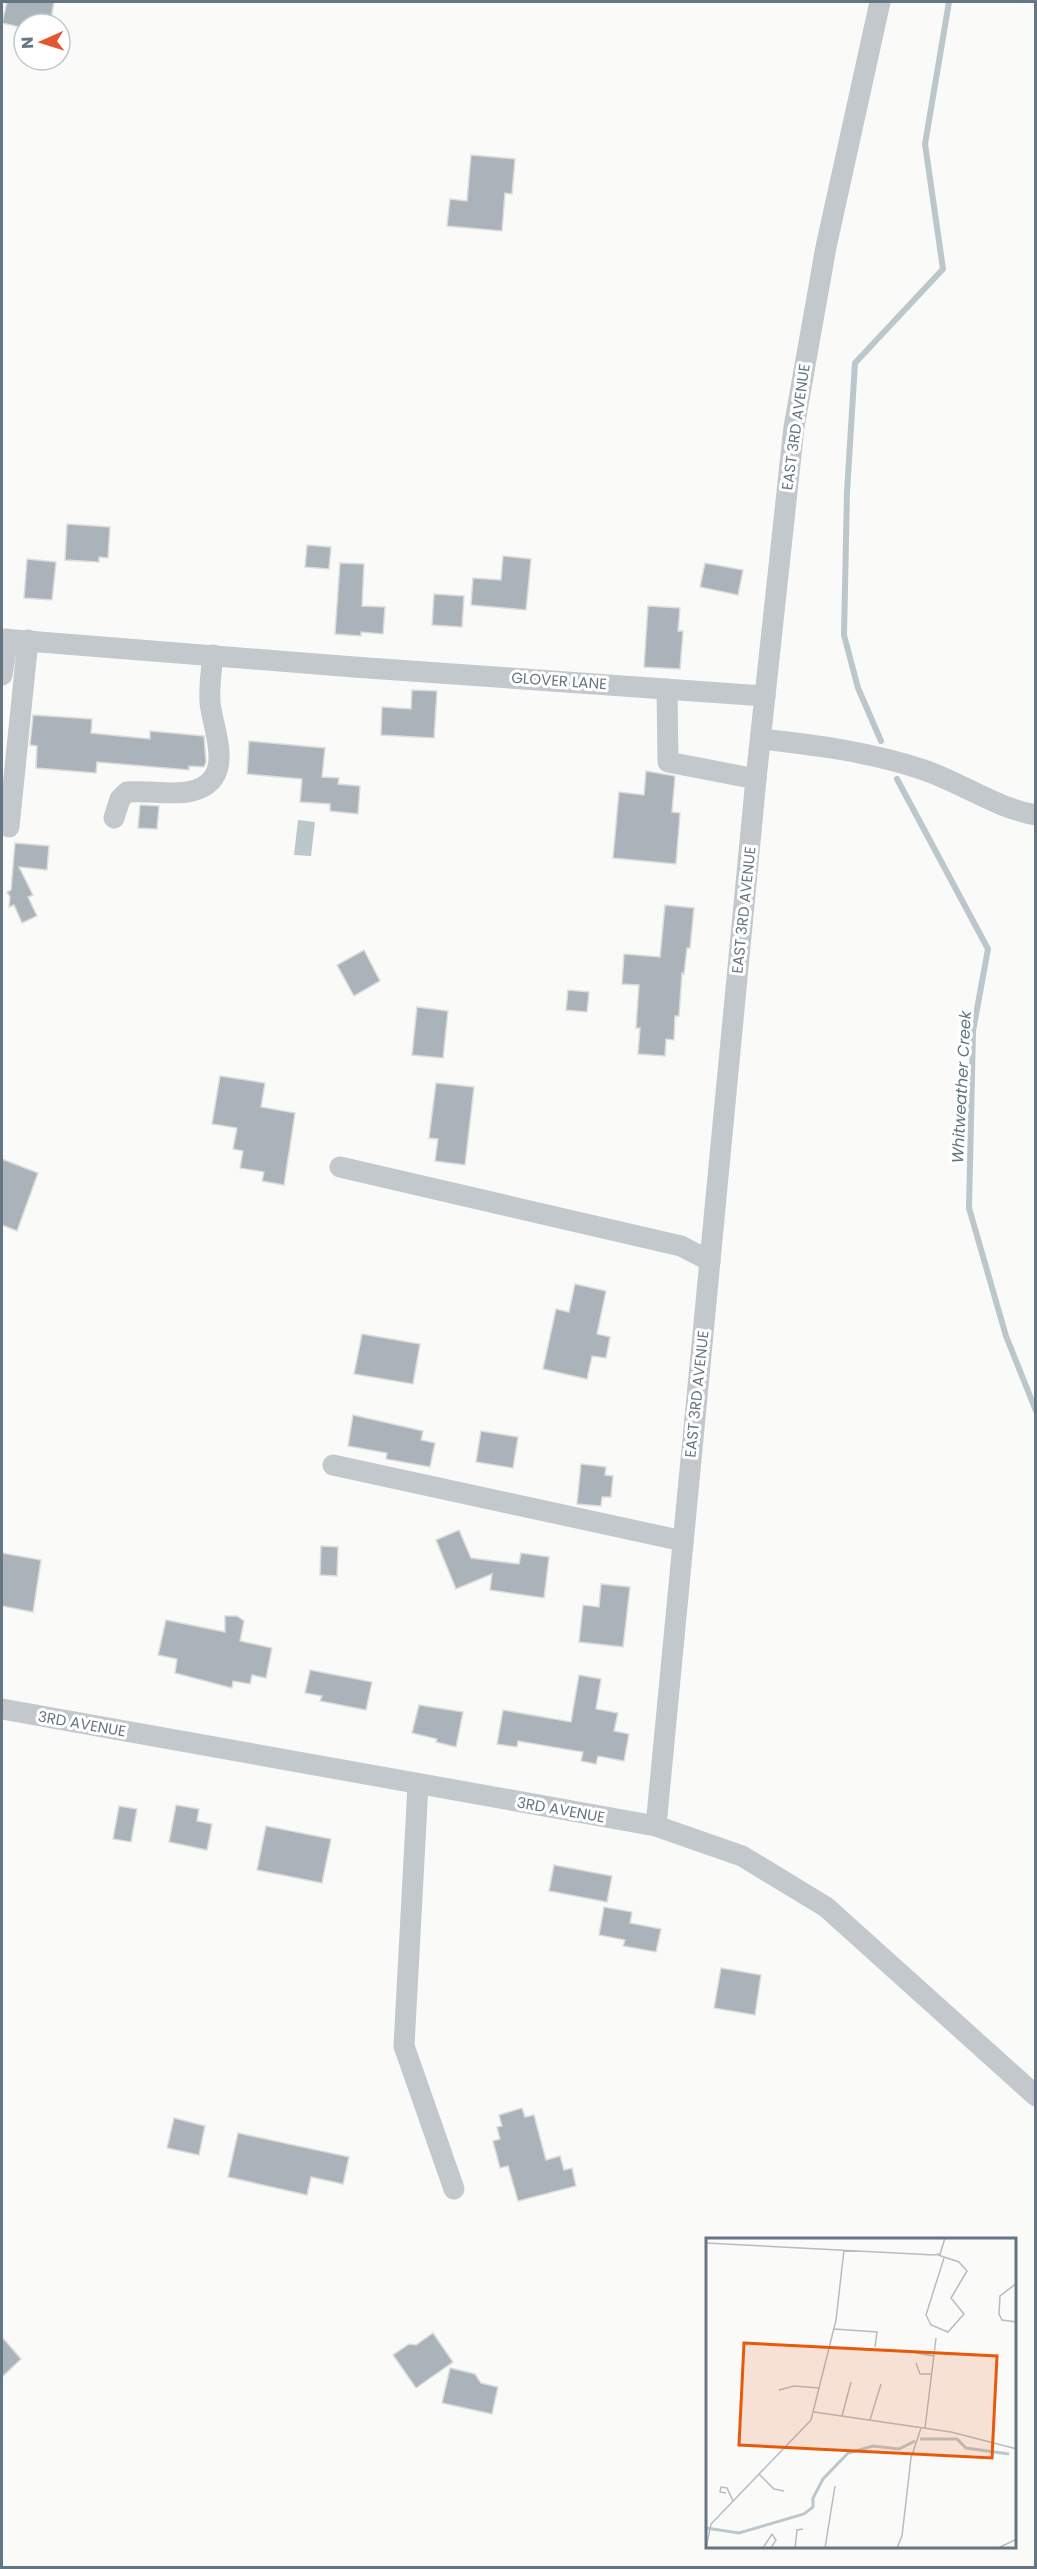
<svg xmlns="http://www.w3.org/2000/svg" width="1037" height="2569" font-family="Poppins,sans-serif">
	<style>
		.water { fill: #bbc7cb }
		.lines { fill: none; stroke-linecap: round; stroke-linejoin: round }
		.stream { stroke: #bbc7cb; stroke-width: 6 }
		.building { fill: #aab3b9; stroke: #dcdcda; stroke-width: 1.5 }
		.minor { stroke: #c3c8cc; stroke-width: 21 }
		.labels { text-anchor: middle; stroke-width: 6; stroke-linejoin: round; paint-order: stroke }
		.street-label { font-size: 15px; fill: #657683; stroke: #fff }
		.water-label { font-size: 16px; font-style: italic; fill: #60757c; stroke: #fff }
		.inset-river { fill: none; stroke: #bbc7cb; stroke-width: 3 }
		.inset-road { fill: none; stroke: #b5bdc2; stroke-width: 1.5 }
		.view { fill: #e8590c; fill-opacity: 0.15; stroke: #e8590c; stroke-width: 3 }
		.inset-edge { fill: none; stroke: #657683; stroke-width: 3 }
	</style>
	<rect width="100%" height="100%" fill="#fafaf8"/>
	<path class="water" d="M298,820L315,822L311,856L294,855Z"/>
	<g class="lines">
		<g class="stream">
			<path d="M881,741L858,688L844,635L847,492L855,363L943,269L925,144L949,2"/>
			<path d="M897,779L988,949L973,1031L969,1208L1006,1336L1036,1411"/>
		</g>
	</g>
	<g class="building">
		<path d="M7,2H54L50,24H24V28L2,23Z"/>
		<path d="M471,155L515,159L512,194L505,193L502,231L447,226L450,199L467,201Z"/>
		<path d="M67,524L110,527L108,558L99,557V562L65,560Z"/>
		<path d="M307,545L331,547L329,569L305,567Z"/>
		<path d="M503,556L531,559L526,610L471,605L473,578L501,580Z"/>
		<path d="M27,559L56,562L52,600L24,598Z"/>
		<path d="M340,563L364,564L362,606L385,607L383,634L361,632V636L335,634Z"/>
		<path d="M705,563L743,570L738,595L700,587Z"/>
		<path d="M434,594L464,596L462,627L432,625Z"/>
		<path d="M648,606L680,608L678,631H683L680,669L644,667Z"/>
		<path d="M412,690L437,691L434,738L381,735L382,707L411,709Z"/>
		<path d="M33,715L92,719L91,733L150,739V731L204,736L206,762L204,767L189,766V770L97,762L96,773L36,768L37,746L30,745Z"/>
		<path d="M249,741L325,748L322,777L339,778L338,784L360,786L358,814L330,811V804L300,802L302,779L247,774Z"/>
		<path d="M646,771L675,776L672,812L680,813L676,864L613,858L619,792L644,795Z"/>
		<path d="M140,805L159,806L157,829L138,828Z"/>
		<path d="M15,843L49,846L47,870L19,867L33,895L28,897L37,916L22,923L14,905L9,907L10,897L7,892L11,890Z"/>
		<path d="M665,905L694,908L690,948H687L684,974L682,973L679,1016H675L674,1040L666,1039L665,1056L638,1054L640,1028H636L639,985L622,984L624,954L660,957Z"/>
		<path d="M364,950L380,981L354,996L337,965Z"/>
		<path d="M568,990L589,992L587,1012L566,1010Z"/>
		<path d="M417,1007L448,1011L443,1058L412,1055Z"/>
		<path d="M220,1076L265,1083L261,1107L295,1113L284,1185L262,1181L264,1172L240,1168L243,1151L233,1149L237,1128L212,1124Z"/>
		<path d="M436,1083L474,1087L465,1165L435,1161L438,1139L429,1138Z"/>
		<path d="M2,1159L38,1173L17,1231L2,1225Z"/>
		<path d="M575,1284L606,1291L597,1334L610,1337L606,1358L592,1356L587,1379L543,1369L556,1309L569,1312Z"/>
		<path d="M362,1334L420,1344L413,1384L354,1374Z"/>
		<path d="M353,1415L423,1431L421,1440L435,1443L430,1467L386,1459L387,1453L348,1446Z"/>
		<path d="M481,1431L518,1437L513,1468L476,1462Z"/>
		<path d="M581,1464L606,1467L605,1475L613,1476L611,1497H602L601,1506L577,1504Z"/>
		<path d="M459,1530L471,1558L519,1564L521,1553L549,1557L544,1598L490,1590L492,1574L456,1589L436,1540Z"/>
		<path d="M321,1546L338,1547L337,1576L320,1575Z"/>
		<path d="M2,1553L41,1560L33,1612L2,1606Z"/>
		<path d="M601,1584L630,1587L623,1647L579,1642L583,1605L599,1607Z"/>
		<path d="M225,1616H237L244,1621L240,1641L272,1648L266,1678L252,1675L250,1684L233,1681L232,1688L175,1673L177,1659L158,1655L166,1620L225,1632Z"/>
		<path d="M310,1670L372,1682L366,1710L320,1701L322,1696L305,1693Z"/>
		<path d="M579,1675L601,1679L596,1709L618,1713L614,1731L629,1734L624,1761L598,1756L596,1764L581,1761L583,1752L518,1741L517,1747L497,1744L503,1710L571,1722Z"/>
		<path d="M419,1705L463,1712L456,1747L436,1742L437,1739L412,1733Z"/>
		<path d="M176,1805L199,1809L197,1821L212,1824L207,1850L169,1842Z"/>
		<path d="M119,1806L137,1809L131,1842L113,1839Z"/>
		<path d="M266,1826L331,1839L322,1883L257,1870Z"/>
		<path d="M554,1865L612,1876L607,1902L549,1891Z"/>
		<path d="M604,1907L632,1912L630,1923L661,1929L656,1952L623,1946L625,1940L599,1935Z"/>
		<path d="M721,1968L761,1975L755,2015L714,2008Z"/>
		<path d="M522,2108L525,2117L534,2115L546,2160L560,2156L564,2170L572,2168L576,2186L518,2201L508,2166L500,2168L493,2141L500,2139L497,2127L502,2126L499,2115Z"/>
		<path d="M174,2118L205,2126L199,2155L167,2148Z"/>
		<path d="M238,2133L349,2157L343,2184L311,2177L307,2195L228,2177Z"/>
		<path d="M433,2333L453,2362L416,2388L393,2355L409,2344L416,2345Z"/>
		<path d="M2,2337L21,2359L2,2377Z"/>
		<path d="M450,2368L475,2374L481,2383L498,2387L492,2414L442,2403Z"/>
	</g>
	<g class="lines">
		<g class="minor">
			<path d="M2,639L354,667L765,696"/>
			<path d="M2,675L8,639"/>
			<path d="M667,689L668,762L756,779"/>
			<path d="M761,739C816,745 871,752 924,770C962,783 996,808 1036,815"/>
			<path d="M114,818L120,799L127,792C148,790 172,796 192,791C238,779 212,729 210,702C209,687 211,671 213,655"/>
			<path d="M9,827L28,640"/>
			<path d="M340,1167L681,1246L710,1261"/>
			<path d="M333,1465L683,1541"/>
			<path d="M2,1709L656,1826L742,1856L826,1907L1036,2096"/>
			<path d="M418,1785L404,2046L454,2189"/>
			<path d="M656,1826L756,779L794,427L826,247L880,2"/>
		</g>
	</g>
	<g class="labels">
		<g class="street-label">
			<text transform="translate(796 427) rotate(-82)" y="5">EAST 3RD AVENUE</text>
			<text transform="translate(559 681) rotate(4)" y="5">GLOVER LANE</text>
			<text transform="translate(744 910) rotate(-84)" y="5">EAST 3RD AVENUE</text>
			<text transform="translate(697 1394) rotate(-84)" y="5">EAST 3RD AVENUE</text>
			<text transform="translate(82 1724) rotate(10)" y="5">3RD AVENUE</text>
			<text transform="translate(561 1810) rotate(10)" y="5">3RD AVENUE</text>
		</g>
		<g class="water-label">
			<text transform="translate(961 1087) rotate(-87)" y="6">Whitweather Creek</text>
		</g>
	</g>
	<g transform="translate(706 2238)">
		<rect width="310" height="310" fill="#fafaf8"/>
		<path class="inset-river" d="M214,201H251L260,210L303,216M0,290L33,295L98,276L107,269V260L117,241L142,215L167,208L193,211L209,203"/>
		<path class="inset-road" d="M0,5L228,17L234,16L239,0M232,17L253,24L261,33L245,60L258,76L242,94L225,87L220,77L238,20M311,45L294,58L293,76L296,82L311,84M128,91L171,94L169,109M210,115L228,118M210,125L214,136H226M73,152L88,148L113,150M108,174L245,194L311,211M136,178L145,144M164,182L175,146M219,190L230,100M53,236L68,251L78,253M20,255L14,254L15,249L21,250L27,263M0,310L5,286L105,182L130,82L138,12M57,310L66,296L70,302L65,310M89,310L91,292L97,291M119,310L129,248M191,310L196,298L205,220L215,190M292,310L311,301"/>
		<path class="view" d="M38,105L291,118L286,220L33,207Z"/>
		<rect width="310" height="310" class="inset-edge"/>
	</g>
	<rect width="1037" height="2569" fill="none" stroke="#657683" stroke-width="6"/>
	<g transform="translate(42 42) rotate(267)"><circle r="28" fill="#ffffff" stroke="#c1c8cd" stroke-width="1.5"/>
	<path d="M0-4.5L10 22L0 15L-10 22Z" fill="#e4572e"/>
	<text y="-9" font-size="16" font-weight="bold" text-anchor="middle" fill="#657683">N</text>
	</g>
</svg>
